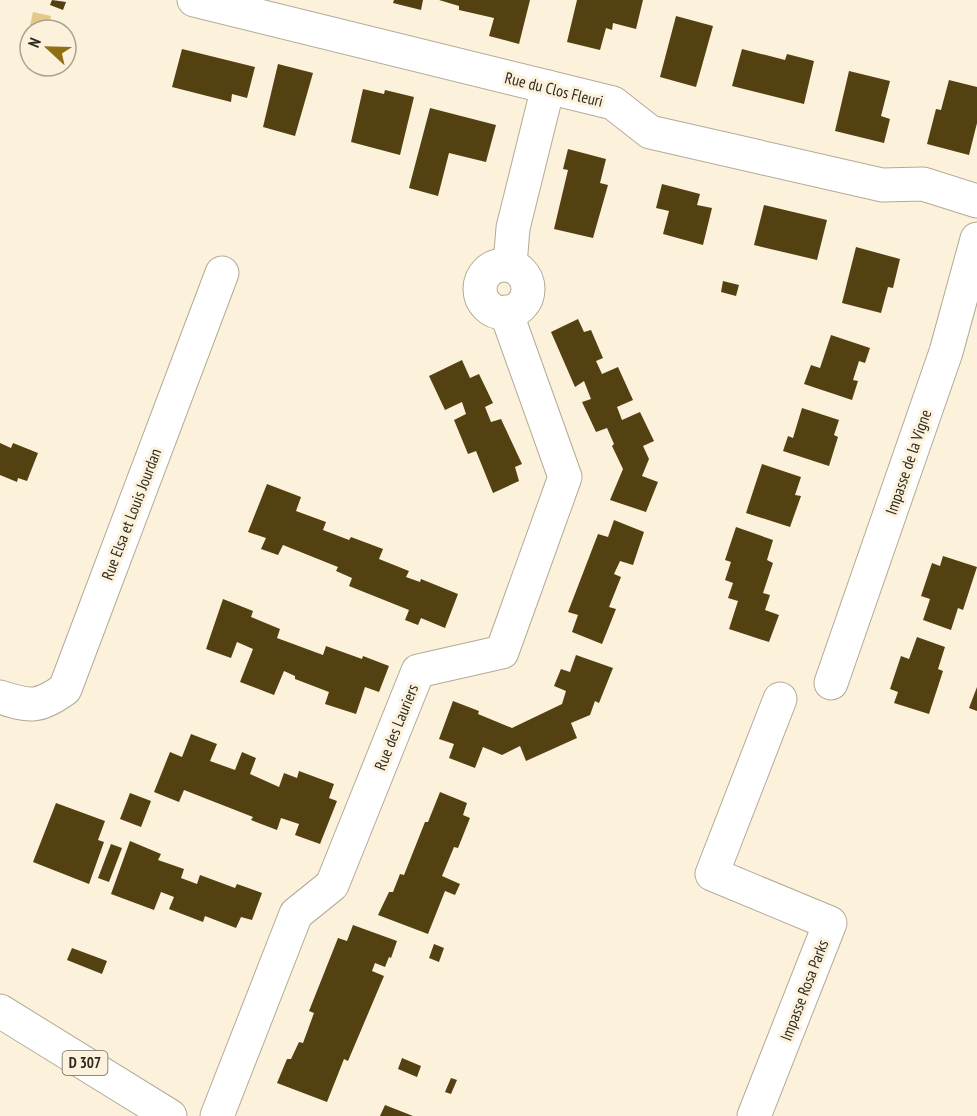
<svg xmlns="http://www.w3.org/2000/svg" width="977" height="1116" font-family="'PT Sans Narrow',sans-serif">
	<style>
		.water { fill: #e5c98b }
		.building { fill: #544111 }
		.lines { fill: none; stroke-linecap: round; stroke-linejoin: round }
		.minor-casing { stroke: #b3aa96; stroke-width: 35 }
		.major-casing { stroke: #b3aa96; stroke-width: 35 }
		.minor { stroke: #fff; stroke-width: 33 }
		.major { stroke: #fff; stroke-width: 33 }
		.labels { text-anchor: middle; stroke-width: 6; stroke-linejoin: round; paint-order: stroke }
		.shield { fill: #fcf2dc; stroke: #6c665a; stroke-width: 1.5 }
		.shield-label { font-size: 15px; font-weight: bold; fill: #2e2a22 }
		.street-label { font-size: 16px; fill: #2e2a22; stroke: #fcf2dc }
	</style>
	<rect width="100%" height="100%" fill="#fcf2dc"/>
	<path class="water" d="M33,12L51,16L48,30H30V55L25,47Z"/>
	<g class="building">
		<path d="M52,0L66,2L63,10L50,5Z"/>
		<path d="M394,0H423L421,10L393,3Z"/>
		<path d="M439,0H530L519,44L489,36L494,18L459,10V6Z"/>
		<path d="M577,0H643L636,29L613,23L612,30L606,28L600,50L567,42Z"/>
		<path d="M676,16L713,26L696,87L660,77Z"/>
		<path d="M182,49L255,67L247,98L232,94L231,102L172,87Z"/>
		<path d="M742,49L785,60L787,54L814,61L804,104L732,86Z"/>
		<path d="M278,64L313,73L295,136L263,127Z"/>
		<path d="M849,71L890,81L881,116L890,119L884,143L835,131Z"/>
		<path d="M949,80L977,87V123L969,155L927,144L936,109L941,110Z"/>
		<path d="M363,89L384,94L385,90L414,97L400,155L351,142Z"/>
		<path d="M430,108L496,125L486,162L449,153L438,196L409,188Z"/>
		<path d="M568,149L606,159L600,183L608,185L593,238L554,229L568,170L563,169Z"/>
		<path d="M662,184L700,194L697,205L712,208L703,245L663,234L669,211L656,208Z"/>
		<path d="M764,205L827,220L817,260L754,245Z"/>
		<path d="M856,247L900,259L893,288L888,287L881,313L842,303Z"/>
		<path d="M723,281L739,285L736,296L721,292Z"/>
		<path d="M578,319L584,332L591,330L603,358L596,361L602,374L618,367L633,400L617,407L622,420L640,412L654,441L643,446L649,459L642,476L658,482L646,512L610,500L623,469L612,446L614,444L607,428L596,432L582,402L591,399L584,381L575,387L551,332Z"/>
		<path d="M831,335L870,348L865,363L859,361L853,380L858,381L852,400L804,384L811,365L820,368Z"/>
		<path d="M462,360L470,378L479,374L493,403L485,407L491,422L501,419L522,464L515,467L519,481L493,493L476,451L468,454L454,420L466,414L462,402L445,410L429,376Z"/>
		<path d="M802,408L839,420L834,435L838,437L829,466L783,451L788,436L793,438Z"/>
		<path d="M0,443L11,448L13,443L38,453L27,481L18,478L17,482L0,475Z"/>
		<path d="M762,464L801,477L795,495L801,496L790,527L746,513Z"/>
		<path d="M267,484L301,497L296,511L326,522L323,530L349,540L351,537L383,549L379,559L409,571L406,577L420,582L421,579L458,594L445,628L421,618L418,625L405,620L409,610L349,586L352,578L336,571L338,567L283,545L278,555L261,549L266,538L248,532Z"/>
		<path d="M614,520L644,532L633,565L620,561L614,574L621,577L609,607L616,609L602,644L572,632L578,615L568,612L598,534L608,537Z"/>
		<path d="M736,527L773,540L767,560L773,563L763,593L770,595L765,610L779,615L769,642L729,629L738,601L728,598L733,583L725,580L731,562L725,560Z"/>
		<path d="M943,556L977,567L963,610L958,608L951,630L923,620L930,599L921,596L932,563L940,566Z"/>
		<path d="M223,599L253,611L251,617L280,629L277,638L323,655L326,646L362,659L363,656L389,666L379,692L365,687L356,714L325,704L329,692L295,679V676L284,671L274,695L240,682L253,649L237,642L231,658L206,649Z"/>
		<path d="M917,637L945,647L938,669L943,671L929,714L894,703L898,692L890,689L901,656L909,659Z"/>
		<path d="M576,655L613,668L599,703L595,701L590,715L571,723L577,738L526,761L520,746L502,755L483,747L475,768L449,758L454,744L439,739L453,701L479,711L478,714L512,728L562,704L566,691L554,686L561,669L570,672Z"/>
		<path d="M977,687V711L969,708Z"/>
		<path d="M191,734L217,744L210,761L235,770L242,752L256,758L250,774L279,787L284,773L297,778L299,771L334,784L329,798L337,801L320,844L295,835L299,824L281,818L277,830L251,820L253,817L184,790L179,802L154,792L170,752L182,757Z"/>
		<path d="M440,792L467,803L463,815L470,818L458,848L454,847L442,876L460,884L455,895L445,891L428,934L378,915L389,892H393L400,874L404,875L425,822H428Z"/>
		<path d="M130,793L151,801L141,827L120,819Z"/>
		<path d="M56,803L105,821L98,840L104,842L89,884L33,862Z"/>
		<path d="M130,841L161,854L158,860L184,869L181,878L197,884L200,875L235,888L237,884L262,893L252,920L241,917L236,928L205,916L203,922L169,909L174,897L161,892L154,910L111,894Z"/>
		<path d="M111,844L122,848L109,882L98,878Z"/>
		<path d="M353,925L397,941L391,958L389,957L385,967L375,963L372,971L384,976L348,1061L344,1059L327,1102L277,1083L287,1059H291L299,1042L303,1043L314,1013L309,1011L338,938L347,941Z"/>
		<path d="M434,944L444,948L439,962L429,958Z"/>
		<path d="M72,948L107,961L102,974L67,960Z"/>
		<path d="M402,1058L421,1066L417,1077L398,1069Z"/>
		<path d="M451,1078L457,1080L451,1094L445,1092Z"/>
		<path d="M385,1105L413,1116H380Z"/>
	</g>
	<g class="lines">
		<defs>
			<g id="minor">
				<path d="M194,0L613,103L650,132L882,185L923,184L977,201"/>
				<path d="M510,265L513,228L548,87"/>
				<circle cx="504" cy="289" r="24"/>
				<path d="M831,683L946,352L977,239"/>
				<path d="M0,697C30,707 39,708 65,689L222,273"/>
				<path d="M217,1116L296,914L332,885L418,671L502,652L565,477L506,312"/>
				<path d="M754,1116L830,923L712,874L780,699"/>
			</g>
			<path id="major" d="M0,1011L170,1116"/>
		</defs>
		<use href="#minor" class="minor-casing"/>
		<use href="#major" class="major-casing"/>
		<use href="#minor" class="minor"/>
		<use href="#major" class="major"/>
	</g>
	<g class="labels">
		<rect class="shield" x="62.5" y="1051" width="45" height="24" rx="4.5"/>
		<g class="shield-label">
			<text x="85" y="1068">D 307</text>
		</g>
		<g class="street-label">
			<text transform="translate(554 89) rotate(14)" y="6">Rue du Clos Fleuri</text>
			<text transform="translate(908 462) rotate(-71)" y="6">Impasse de la Vigne</text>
			<text transform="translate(131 514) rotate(-69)" y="6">Rue Elsa et Louis Jourdan</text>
			<text transform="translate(396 727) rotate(-68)" y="6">Rue des Lauriers</text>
			<text transform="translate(804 990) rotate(-69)" y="6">Impasse Rosa Parks</text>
		</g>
	</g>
	<g transform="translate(48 48) rotate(292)"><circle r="28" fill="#fcf2dc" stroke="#aaa292" stroke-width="1.5"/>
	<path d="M0-4.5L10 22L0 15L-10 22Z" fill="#906e13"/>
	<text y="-9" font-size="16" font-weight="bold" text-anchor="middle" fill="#2e2a22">N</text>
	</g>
</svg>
